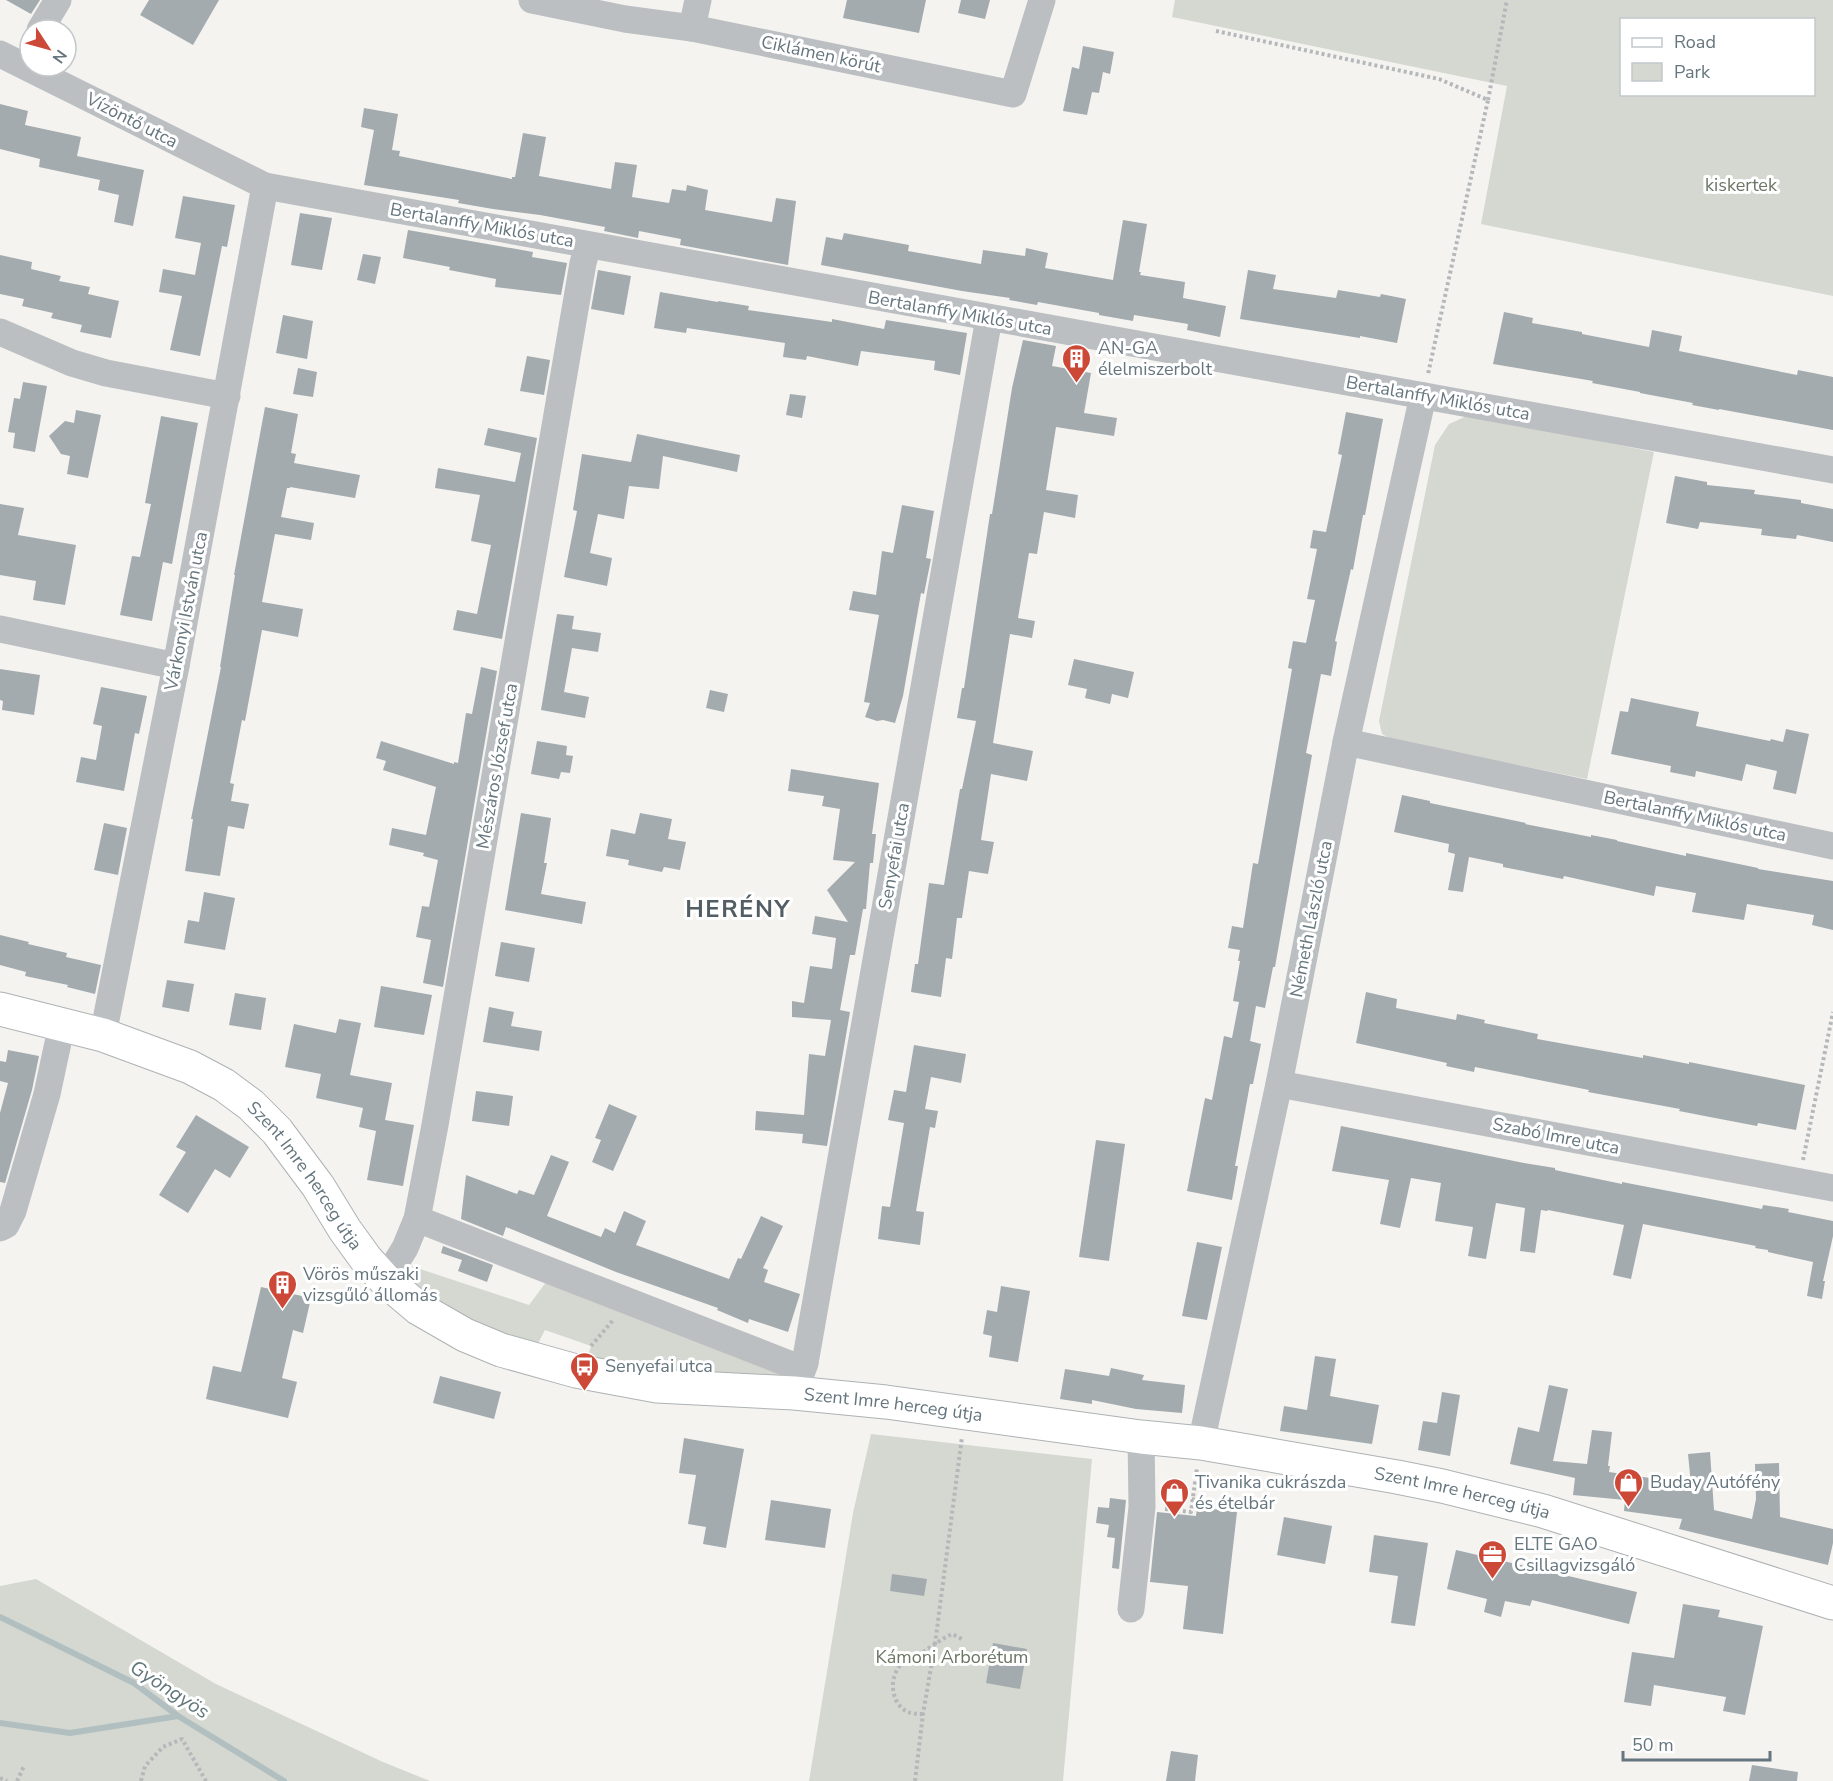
<svg xmlns="http://www.w3.org/2000/svg" width="1833" height="1781" font-family="'Nunito Sans',sans-serif">
	<style>
		.green { fill: #d4d8d0; fill-rule: evenodd }
		.lines { fill: none; stroke-linecap: round; stroke-linejoin: round }
		.stream { stroke: #b1bfc1; stroke-width: 6 }
		.building { fill: #a3abaf }
		.major-casing { stroke: #adb2b4; stroke-width: 35 }
		.path { stroke: #b5b8ba; stroke-width: 4; stroke-dasharray: 3 3; stroke-linecap: butt }
		.minor { stroke: #bbbfc2; stroke-width: 27 }
		.major { stroke: #fff; stroke-width: 33 }
		.labels { text-anchor: middle; stroke-width: 6; stroke-linejoin: round; paint-order: stroke }
		.street-label { font-size: 18px; fill: #66767e; stroke: #fff }
		.park-label { font-size: 18px; fill: #6a7664; stroke: #fff }
		.poi-label { font-size: 18px; fill: #66767e; stroke: #fff; text-anchor: start }
		.water-label { font-size: 20px; font-style: italic; fill: #62777b; stroke: #fff }
		.district-label { font-size: 24px; font-weight: bold; letter-spacing: 1.5px; fill: #535e64; stroke: #fff }
	</style>
	<rect width="100%" height="100%" fill="#f4f3f0"/>
	<g class="green">
		<path d="M1175,0H1833V296L1481,224L1507,86L1172,17ZM1622,20H1814V94H1622Z"/>
		<path d="M1469,415L1654,452L1587,779L1393,740L1382,734L1379,721L1435,445L1449,424Z"/>
		<path d="M408,1265L529,1305L550,1277L792,1365L791,1387L585,1365L591,1346L545,1330L533,1353L459,1323L398,1276Z"/>
		<path d="M871,1434L1092,1459L1063,1781H809L853,1513Z"/>
		<path d="M36,1579L216,1684L383,1762L430,1781H0V1586Z"/>
	</g>
	<g class="lines">
		<g class="stream">
			<path d="M0,1617L134,1683L178,1716L284,1781"/>
			<path d="M0,1723L70,1733L178,1716"/>
		</g>
	</g>
	<g class="building">
		<path d="M6,0H40L31,14Z"/>
		<path d="M149,0H219L193,45L140,15Z"/>
		<path d="M847,0H926L919,33L843,18Z"/>
		<path d="M961,0H990L985,19L958,13Z"/>
		<path d="M1083,46L1114,52L1110,74L1103,72L1099,93L1092,92L1087,115L1063,111L1072,67L1079,69Z"/>
		<path d="M0,104L28,111L25,125L81,137L77,156L144,170L133,226L114,222L119,195L98,190L100,180L39,167L40,159L0,149Z"/>
		<path d="M364,108L398,114L392,150L400,151L399,156L512,179V177H515L523,133L546,137L539,176L611,189L615,162L637,165L632,197L669,203L672,189L686,191L687,185L708,190L705,210L772,222L776,198L796,201L788,265L680,245L681,239L639,231L638,238L604,231L605,227L540,215L493,209L458,203L459,200L364,185L374,130L361,127Z"/>
		<path d="M183,196L235,205L227,247L222,246L200,356L170,350L182,296L159,292L163,269L195,275L201,243L175,238Z"/>
		<path d="M300,213L332,218L322,270L291,265Z"/>
		<path d="M1123,220L1147,224L1139,272H1141L1140,275L1185,282L1183,298L1226,306L1220,337L1187,330L1188,324L1134,315L1133,321L1099,315V313L1038,302L1037,305L1009,300L1010,298L962,291L821,265L826,237L842,240L844,233L909,245L908,251L981,264L983,250L1025,256L1026,248L1048,253L1045,268L1113,280Z"/>
		<path d="M408,230L533,252L532,257L567,263L561,295L495,287L496,279L449,270L450,267L403,258Z"/>
		<path d="M363,254L381,257L375,284L357,280Z"/>
		<path d="M0,255L32,262L31,269L61,276L59,281L90,287L88,294L119,301L111,338L80,332L82,325L51,318L53,313L22,306L24,299L0,294Z"/>
		<path d="M598,270L631,276L624,315L591,309Z"/>
		<path d="M1248,270L1276,275L1273,289L1336,298L1338,290L1380,297L1381,294L1406,299L1397,343L1360,336V338L1240,319Z"/>
		<path d="M660,292L718,302V301L749,306L748,310L832,322V319L884,329L886,320L967,333L960,375L934,370L935,361L861,351L858,366L807,356L806,360L783,357L785,343L687,328L686,333L654,328Z"/>
		<path d="M1504,312L1533,318L1532,323L1582,332V334L1649,347L1652,330L1682,336L1679,351L1797,375L1798,370L1833,377V430L1719,409V410L1692,405L1693,403L1640,393V392L1592,383L1593,381L1493,364Z"/>
		<path d="M283,315L313,321L307,359L276,353Z"/>
		<path d="M1023,340L1056,346L1052,366L1091,373L1084,413L1117,418L1114,436L1056,427L1046,490L1078,495L1075,518L1044,512L1037,554L1029,553L1018,618L1035,621L1032,638L1010,634L993,743L1033,751L1027,781L991,774L981,840L994,842L988,874L969,871L962,918H957L952,959L946,958L941,997L911,992L915,964H918L929,883L944,885L960,789H962L976,721L957,718L962,688H964L990,514H992L1012,388Z"/>
		<path d="M527,356L550,360L544,395L520,391Z"/>
		<path d="M298,368L317,372L313,397L293,394Z"/>
		<path d="M23,382L47,386L35,452L13,448L15,433L8,432L14,398L20,399Z"/>
		<path d="M790,394L806,396L802,418L786,415Z"/>
		<path d="M265,407L298,414L291,453L296,454L294,463L360,475L355,498L290,487V488H287L281,517L314,523L311,540L275,534L262,602L303,609L298,637L262,630L245,721L242,720L230,783L234,784L231,801L249,804L244,829L228,826L220,876L185,871L193,819H191L221,667H220L235,575H234Z"/>
		<path d="M76,410L101,415L88,478L67,474L70,456L61,454L49,436L65,421L74,423Z"/>
		<path d="M1346,412L1383,419L1365,515H1363L1353,570L1351,569L1335,641L1337,642L1331,676L1321,674L1306,753L1312,755L1275,967H1273L1265,1008L1256,1006L1250,1041L1261,1044L1253,1084H1250L1235,1166H1238L1232,1200L1187,1191L1205,1098L1212,1100L1224,1036L1232,1038L1239,1002L1233,1001L1240,961H1238L1240,950L1228,948L1232,926L1243,928L1253,863L1258,864L1292,669L1288,668L1293,641L1306,643L1315,600L1307,599L1317,549L1310,548L1313,530L1326,532L1342,455L1338,454Z"/>
		<path d="M161,416L198,423L172,564L163,562L152,621L120,615L132,556L140,557L151,504L145,503Z"/>
		<path d="M488,428L537,438L502,639L453,630L457,610L477,614L491,545L471,541L480,495L435,488L438,468L515,482L521,453L484,445Z"/>
		<path d="M637,434L740,455L737,472L663,456L659,489L629,486L624,519L598,514L590,553L612,558L607,586L564,577L577,511L573,510L582,454L631,462Z"/>
		<path d="M1675,476L1707,482V485L1755,490L1754,494L1801,500V503L1833,509V542L1797,535L1796,539L1761,535L1762,529L1700,522L1698,529L1666,523Z"/>
		<path d="M0,504L24,508L18,535L76,545L65,605L33,600L36,581L0,575Z"/>
		<path d="M902,505L934,511L926,558L931,559L924,594L921,593L903,696L895,723L883,720L877,721L865,717L870,703L864,702L879,615L849,610L853,591L876,595L882,551L893,553Z"/>
		<path d="M557,614L574,616L572,629L601,633L598,652L572,648L564,692L589,697L585,718L541,710Z"/>
		<path d="M1074,659L1134,672L1128,698L1112,694L1110,704L1085,698L1087,689L1068,685Z"/>
		<path d="M481,667L497,671L443,987L423,983L431,940L416,937L422,906L429,907L438,860L423,856L424,853L389,845L392,828L426,835L436,787L383,770L386,761L376,758L381,741L454,764V762L458,763L466,713L472,714Z"/>
		<path d="M0,669L40,675L34,715L2,710L3,701L0,700Z"/>
		<path d="M101,687L147,696L139,734L135,733L124,791L76,782L81,757L96,760L102,726L93,724Z"/>
		<path d="M710,690L728,694L724,712L706,708Z"/>
		<path d="M1631,698L1699,712L1696,726L1770,741L1771,739L1783,742L1786,729L1809,734L1796,794L1773,789L1777,771L1746,764L1742,781L1696,771L1695,777L1670,772L1671,766L1611,754L1620,711L1628,712Z"/>
		<path d="M537,741L567,746L566,755L573,756L570,773L561,772L559,779L531,774Z"/>
		<path d="M791,769L879,783L872,834H876L873,863H870L866,909H863L855,955H850L840,1010L850,1012L827,1146L802,1143L803,1134L755,1130L756,1111L804,1115L809,1054L825,1056L831,1020L792,1017V1001L804,1003L810,966L832,969L836,938L812,934L815,916L848,922L827,890L855,862L833,860L840,809L822,806L824,796L788,791Z"/>
		<path d="M1402,795L1430,801V803L1526,823L1525,824L1591,837V835L1617,840V841L1686,856V853L1758,868V869L1833,881V930L1812,925L1814,915L1747,904L1744,920L1692,912L1696,893L1656,886L1654,896L1564,876L1563,879L1503,867V864L1469,857L1463,892L1448,890L1455,854L1448,852L1449,844L1394,832Z"/>
		<path d="M521,813L551,818L544,863H547L541,894L586,902L582,924L505,910Z"/>
		<path d="M640,813L672,819L668,839L686,842L680,870L664,867L662,872L628,865L629,860L606,856L611,829L635,834Z"/>
		<path d="M104,823L127,828L118,875L94,870Z"/>
		<path d="M204,892L235,898L225,950L184,943L188,920L199,922Z"/>
		<path d="M0,935L29,942L28,944L67,953L66,957L101,965L95,994L67,987L68,985L25,976L26,972L0,965Z"/>
		<path d="M501,942L535,948L529,982L495,976Z"/>
		<path d="M167,980L194,984L189,1012L162,1007Z"/>
		<path d="M381,986L432,995L424,1035L374,1027Z"/>
		<path d="M1366,992L1397,999L1396,1008L1456,1020L1457,1014L1485,1020L1484,1023L1538,1034L1537,1039L1643,1058V1055L1689,1064V1062L1805,1085L1796,1130L1758,1123L1757,1126L1715,1118L1679,1111L1680,1109L1588,1092L1589,1090L1475,1067L1474,1072L1446,1066L1447,1063L1356,1043Z"/>
		<path d="M235,993L266,998L261,1030L229,1025Z"/>
		<path d="M489,1007L514,1012L511,1026L542,1031L539,1051L483,1042Z"/>
		<path d="M339,1019L361,1023L350,1075L392,1083L385,1120L414,1125L403,1186L367,1180L376,1131L359,1127L363,1108L316,1098L321,1074L285,1067L294,1024L336,1033Z"/>
		<path d="M914,1045L966,1054L961,1083L931,1077L925,1109L938,1111L935,1128L930,1127L916,1211L924,1212L920,1245L878,1239L882,1206L890,1207L904,1123L888,1120L894,1090L906,1092Z"/>
		<path d="M8,1050L39,1056L32,1090L5,1183L0,1182V1113L8,1083L0,1081V1061L6,1062Z"/>
		<path d="M476,1091L513,1096L509,1126L472,1121Z"/>
		<path d="M609,1104L637,1116L613,1171L592,1162L601,1140L595,1138Z"/>
		<path d="M196,1115L249,1147L230,1178L215,1169L188,1213L159,1195L186,1152L176,1147Z"/>
		<path d="M1341,1126L1524,1163L1555,1168V1170L1622,1184V1182L1762,1209L1763,1205L1789,1209L1788,1212L1833,1221V1236L1823,1281H1825L1822,1299L1807,1296L1813,1262L1768,1252V1250L1755,1248L1756,1246L1643,1224L1631,1279L1613,1275L1624,1225L1548,1210L1547,1211L1541,1210L1535,1253L1520,1251L1525,1208L1496,1203L1486,1259L1468,1256L1473,1227L1435,1221L1441,1183L1411,1178L1400,1228L1380,1224L1389,1180L1332,1171Z"/>
		<path d="M1096,1140L1125,1144L1109,1261L1079,1257Z"/>
		<path d="M551,1155L569,1162L547,1216L601,1237L605,1228L615,1233L624,1211L646,1221L636,1245L729,1279L738,1258L741,1259L761,1216L783,1226L763,1268L768,1270L764,1282L800,1294L788,1332L749,1319L748,1323L717,1310L718,1308L616,1272L506,1227L503,1236L461,1219L466,1175L517,1194L519,1190L534,1195Z"/>
		<path d="M1197,1242L1222,1247L1207,1320L1182,1316Z"/>
		<path d="M443,1246L493,1265L487,1282L458,1271L462,1260L441,1253Z"/>
		<path d="M1001,1286L1030,1291L1018,1362L989,1357L992,1336L983,1334L987,1310L997,1312Z"/>
		<path d="M261,1287L311,1298L303,1333L293,1330L282,1378L297,1382L288,1418L206,1399L213,1366L241,1372Z"/>
		<path d="M1315,1356L1336,1359L1330,1396L1379,1405L1372,1444L1280,1431L1284,1406L1307,1410Z"/>
		<path d="M1111,1368L1144,1375L1142,1380L1185,1385L1182,1413L1136,1409L1092,1400V1404L1060,1399L1065,1369L1109,1376Z"/>
		<path d="M440,1376L501,1392L494,1419L433,1403Z"/>
		<path d="M1549,1385L1568,1389L1553,1461L1587,1464L1592,1430L1612,1432L1608,1466H1610L1609,1472L1691,1484L1688,1454L1710,1452L1714,1510L1752,1519L1756,1499L1755,1464L1779,1463L1780,1517L1833,1529V1543L1828,1565L1679,1529L1682,1519L1624,1511L1625,1500L1573,1495L1575,1478L1510,1464L1518,1427L1539,1432Z"/>
		<path d="M1442,1392L1460,1395L1450,1456L1418,1450L1423,1421L1437,1423Z"/>
		<path d="M684,1438L744,1449L726,1548L703,1544L706,1527L688,1524L696,1475L679,1473Z"/>
		<path d="M1110,1498L1126,1500L1119,1569L1112,1568L1115,1538L1107,1537L1109,1525L1096,1523L1098,1507L1109,1508Z"/>
		<path d="M771,1500L831,1509L825,1548L765,1540Z"/>
		<path d="M1197,1507L1237,1512L1223,1634L1183,1629L1188,1586L1150,1582L1157,1512L1196,1516Z"/>
		<path d="M1284,1517L1332,1526L1325,1564L1277,1555Z"/>
		<path d="M1374,1535L1428,1543L1415,1626L1391,1623L1398,1576L1369,1572Z"/>
		<path d="M1456,1550L1637,1592L1629,1624L1532,1600L1530,1606L1505,1601L1501,1617L1484,1612L1487,1599L1447,1589Z"/>
		<path d="M892,1574L927,1579L924,1596L890,1591Z"/>
		<path d="M1683,1604L1720,1610L1718,1617L1763,1626L1745,1715L1723,1711L1726,1697L1654,1685L1651,1706L1624,1702L1632,1652L1674,1658Z"/>
		<path d="M993,1643L1027,1649L1020,1689L986,1683Z"/>
		<path d="M1171,1751L1198,1755L1195,1781H1166Z"/>
		<path d="M1752,1765L1798,1772L1797,1781H1749Z"/>
	</g>
	<g class="lines">
		<defs>
			<g id="major">
				<path id="s1" d="M0,1009L103,1035L190,1067L224,1085L251,1105L277,1131L318,1186L345,1230L366,1259L385,1280L418,1308L465,1335L501,1350L576,1371L657,1386L794,1393L886,1402L1141,1437L1201,1443L1397,1477L1442,1486L1543,1511L1833,1603"/>
			</g>
		</defs>
		<use href="#major" class="major-casing"/>
		<g class="path">
			<path d="M1216,31L1439,79L1488,100L1428,374"/>
			<path d="M1488,100L1507,0"/>
			<path d="M1803,1160L1833,1012"/>
			<path d="M591,1346L614,1319"/>
			<path d="M1192,1499L1215,1504"/>
			<path d="M1165,1509L1191,1512L1197,1468"/>
			<path d="M923,1714C910,1714 902,1712 896,1700C890,1687 893,1672 903,1662C908,1658 915,1657 920,1654C931,1647 941,1639 952,1634L964,1640"/>
			<path d="M0,1778L7,1781"/>
			<path d="M17,1781L24,1766"/>
			<path d="M141,1781L145,1766L163,1747L182,1739L206,1781"/>
			<path d="M915,1781L923,1714L935,1644L962,1437"/>
		</g>
		<g class="minor">
			<path d="M532,0L625,19L692,28L1013,94L1042,0"/>
			<path d="M692,28L698,0"/>
			<path d="M40,30L58,0"/>
			<path d="M0,54L265,186L1833,470"/>
			<path d="M0,332L72,363L106,373L227,396"/>
			<path d="M0,629L176,666"/>
			<path d="M1346,742L1833,846"/>
			<path d="M103,1035L176,666L265,186"/>
			<path d="M1279,1084L1833,1188"/>
			<path d="M417,1219L792,1365L805,1363"/>
			<path d="M0,1228L6,1225L13,1211L47,1094L62,1024"/>
			<path d="M385,1280L405,1248L417,1219L435,1125L583,263L588,245"/>
			<path d="M794,1393L805,1363L989,318"/>
			<path d="M1201,1443L1279,1084L1346,742L1423,396"/>
			<path d="M1131,1609L1142,1507L1141,1437"/>
		</g>
		<use href="#major" class="major"/>
	</g>
	<defs>
		<symbol id="building-pin" viewBox="-11 -11 22 30"><path d="M0 17L-7.5 6A9.5 9.5 0 1 1 7.5 6Z" fill="#cc4938" stroke="#fff"/><path d="M-4-6H4V6H1V3H-1V6H-4ZM-2.5-4.3h1.7v1.8h-1.7ZM.8-4.3h1.7v1.8H.8ZM-2.5-1h1.7V.8h-1.7ZM.8-1h1.7V.8H.8Z" fill="#fff"/></symbol>
		<symbol id="bus-pin" viewBox="-11 -11 22 30"><path d="M0 17L-7.5 6A9.5 9.5 0 1 1 7.5 6Z" fill="#cc4938" stroke="#fff"/><path d="M-5-6H5V4H4V6H2V4H-2V6H-4V4H-5ZM-3.5-4V0h7V-4ZM-3.5 1.2v1.5H-2V1.2ZM2 1.2v1.5H3.5V1.2Z" fill="#fff"/></symbol>
		<symbol id="shop-pin" viewBox="-11 -11 22 30"><path d="M0 17L-7.5 6A9.5 9.5 0 1 1 7.5 6Z" fill="#cc4938" stroke="#fff"/><path d="M-5-2.5h2.3a2.7 3.5 0 0 1 5.4 0H5L5.5 6h-11ZM-1.5-2.5h3a1.5 2.3 0 0 0-3 0Z" fill="#fff"/></symbol>
		<symbol id="office-pin" viewBox="-11 -11 22 30"><path d="M0 17L-7.5 6A9.5 9.5 0 1 1 7.5 6Z" fill="#cc4938" stroke="#fff"/><path d="M-6-3h4V-5.5h4V-3h4V5H-6ZM-1-4.5V-3h2v-1.5ZM-6 0V1H6V0Z" fill="#fff"/></symbol>
	</defs>
	<g fill-rule="evenodd">
		<use href="#building-pin" x="1060" y="342" width="33" height="45"/>
		<use href="#building-pin" x="266" y="1268" width="33" height="45"/>
		<use href="#bus-pin" x="568" y="1350" width="33" height="45"/>
		<use href="#shop-pin" x="1612" y="1466" width="33" height="45"/>
		<use href="#shop-pin" x="1158" y="1476" width="33" height="45"/>
		<use href="#office-pin" x="1476" y="1538" width="33" height="45"/>
	</g>
	<g class="labels">
		<g class="street-label">
			<text transform="translate(821 54) rotate(12)" y="6">Ciklámen körút</text>
			<text transform="translate(132 120) rotate(27)" y="6">Vízöntő utca</text>
			<text transform="translate(482 225) rotate(10)" y="6">Bertalanffy Miklós utca</text>
			<text transform="translate(960 313) rotate(10)" y="6">Bertalanffy Miklós utca</text>
			<text transform="translate(1438 398) rotate(10)" y="6">Bertalanffy Miklós utca</text>
			<text transform="translate(186 611) rotate(-79)" y="6">Várkonyi István utca</text>
			<text transform="translate(497 766) rotate(-80)" y="6">Mészáros József utca</text>
			<text transform="translate(1695 816) rotate(12)" y="6">Bertalanffy Miklós utca</text>
			<text transform="translate(894 856) rotate(-80)" y="6">Senyefai utca</text>
			<text transform="translate(1311 919) rotate(-79)" y="6">Németh László utca</text>
			<text transform="translate(1556 1136) rotate(11)" y="6">Szabó Imre utca</text>
			<text dy="6" stroke="none"><textPath href="#s1" startOffset="360">Szent Imre herceg útja</textPath></text>
			<text dy="6" stroke="none"><textPath href="#s1" startOffset="1026">Szent Imre herceg útja</textPath></text>
			<text dy="6" stroke="none"><textPath href="#s1" startOffset="1602">Szent Imre herceg útja</textPath></text>
		</g>
		<g class="park-label">
			<text x="1741" y="191">kiskertek</text>
			<text x="952" y="1663">Kámoni Arborétum</text>
		</g>
		<g class="poi-label">
			<text x="1098" y="354">AN-GA<tspan x="1098" dy="21">élelmiszerbolt</tspan></text>
			<text x="303" y="1280">Vörös műszaki<tspan x="303" dy="21">vizsgűló állomás</tspan></text>
			<text x="605" y="1372">Senyefai utca</text>
			<text x="1195" y="1488">Tivanika cukrászda<tspan x="1195" dy="21">és ételbár</tspan></text>
			<text x="1650" y="1488">Buday Autófény</text>
			<text x="1514" y="1550">ELTE GAO<tspan x="1514" dy="21">Csillagvizsgáló</tspan></text>
		</g>
		<g class="water-label">
			<text transform="translate(170 1689) rotate(33)" y="7">Gyöngyös</text>
		</g>
		<g class="district-label">
			<text x="738" y="917">HERÉNY</text>
		</g>
	</g>
	<rect x="1620" y="18" width="195" height="78" fill="#ffffff" stroke="#c2c8cb" stroke-width="1.5"/>
	<rect x="1632" y="38" width="30" height="9" fill="#ffffff" stroke="#c2c8cb" stroke-width="1.5"/>
	<text x="1674" y="48" font-size="18" fill="#66767e">Road</text>
	<rect x="1632" y="63" width="30" height="18" fill="#d4d8d0" stroke="#c2c8cb" stroke-width="1.5"/>
	<text x="1674" y="78" font-size="18" fill="#66767e">Park</text>
	<g transform="translate(48 48) rotate(126)"><circle r="28" fill="#ffffff" stroke="#c2c8cb" stroke-width="1.5"/>
	<path d="M0-4.5L10 22L0 15L-10 22Z" fill="#cc4938"/>
	<text y="-9" font-size="16" font-weight="bold" text-anchor="middle" fill="#66767e">N</text>
	</g>
	<path d="M1623 1751v9h147v-9" fill="none" stroke="#66767e" stroke-width="3"/>
	<text x="1632" y="1751" font-size="18" fill="#66767e" stroke="#ffffff" stroke-width="4.5" paint-order="stroke">50 m</text>
</svg>
